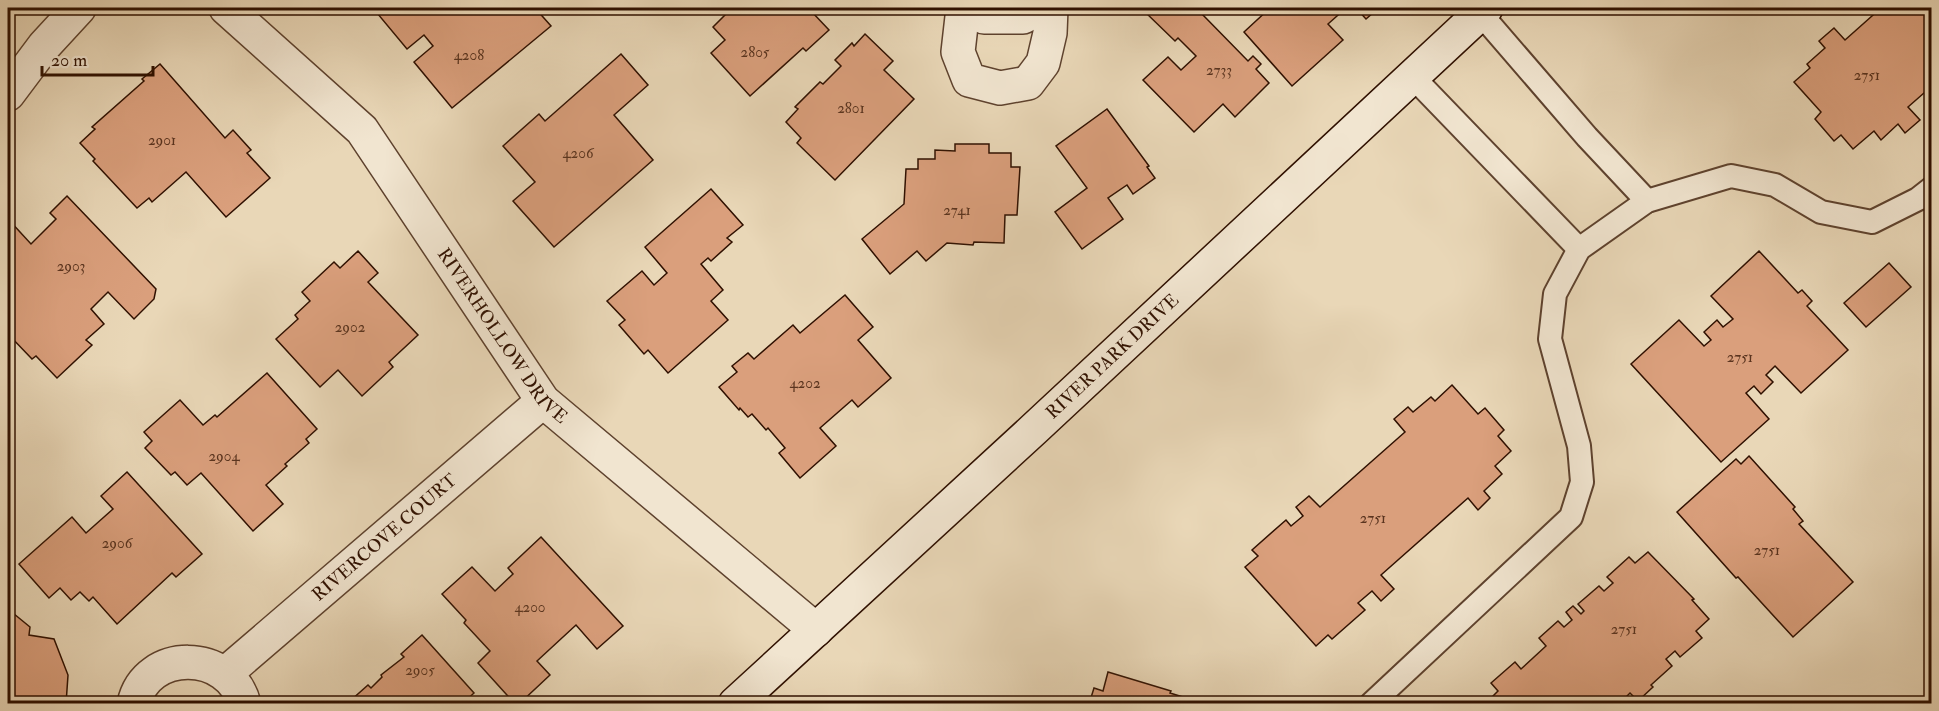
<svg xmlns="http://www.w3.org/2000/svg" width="1939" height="711" font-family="'IM FELL Double Pica',serif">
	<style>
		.building { fill: #da9f7c; stroke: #2f1000; stroke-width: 1.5 }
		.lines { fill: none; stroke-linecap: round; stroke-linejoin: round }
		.lane-casing { stroke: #5e422e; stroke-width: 26 }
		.street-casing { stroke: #5e422e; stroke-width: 36 }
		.secondary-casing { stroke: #2f1000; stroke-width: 36 }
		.lane { stroke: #f1e5d0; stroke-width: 22 }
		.street { stroke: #f1e5d0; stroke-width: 33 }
		.secondary { stroke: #f1e5d0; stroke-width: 33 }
		.labels { text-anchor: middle; stroke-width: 4.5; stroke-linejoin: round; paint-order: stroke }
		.number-label { font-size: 15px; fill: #5a341f }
		.street-label { font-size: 18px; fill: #2f1000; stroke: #f1e5d0 }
	</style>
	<rect width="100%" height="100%" fill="#e9d7b7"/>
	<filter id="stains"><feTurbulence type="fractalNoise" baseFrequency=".00333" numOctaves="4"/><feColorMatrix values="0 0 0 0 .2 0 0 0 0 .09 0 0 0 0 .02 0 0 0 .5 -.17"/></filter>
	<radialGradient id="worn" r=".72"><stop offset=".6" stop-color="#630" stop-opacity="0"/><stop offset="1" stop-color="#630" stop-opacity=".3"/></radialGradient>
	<g class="building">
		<path d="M384,8H535L551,26L452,108L414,62L433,46L424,35L407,49L377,13Z"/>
		<path d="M718,8H810L813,11L812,12L829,30L806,51L803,48L750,96L711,53L725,40L713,27L725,15Z"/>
		<path d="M1147,8H1200L1204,12L1202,14L1248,61L1253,56L1261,64L1256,69L1269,83L1235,117L1223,104L1194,132L1143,80L1168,57L1181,70L1196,56L1178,38L1175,41L1144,11Z"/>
		<path d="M1270,8H1346L1328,24L1343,40L1292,86L1244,32Z"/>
		<path d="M1356,8H1370L1374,12L1366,19Z"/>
		<path d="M1881,8H1932V86L1908,107L1920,120L1905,133L1898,124L1881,140L1874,131L1853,149L1841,135L1834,141L1815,119L1821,112L1794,82L1810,68L1807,64L1825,48L1819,41L1834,28L1845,40Z"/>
		<path d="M865,34L893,61L884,70L914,99L835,180L797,143L801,138L786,122L798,109L795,107L820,82L823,84L841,66L835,60L852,43L854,46Z"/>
		<path d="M621,54L648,85L614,115L653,160L554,247L513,201L535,182L503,146L539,114L545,121Z"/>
		<path d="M160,64L225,138L233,130L251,150L247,153L270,178L226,217L186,172L152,202L149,198L137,208L93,161L95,159L80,143L95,129L92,127L144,81L142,79Z"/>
		<path d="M1107,109L1149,166L1147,167L1155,178L1133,194L1127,185L1108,198L1123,219L1082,249L1055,212L1087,188L1056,146Z"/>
		<path d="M955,144H989V153H1011V167H1020L1017,215H1005L1004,243L974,242L973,245L947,243L926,261L917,251L890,274L862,239L904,204L906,169H918V159H935V150L955,151Z"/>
		<path d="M711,189L743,225L727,238L732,242L711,261L708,258L701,264L723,290L711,301L728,320L668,373L648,350L644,354L619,325L625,320L607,301L642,271L654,285L667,273L645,247Z"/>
		<path d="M67,196L156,289L154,299L134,319L108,292L91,309L104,324L86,340L92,345L57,378L36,356L32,359L8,334V300L13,295L8,290V219L31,244L56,219L50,213Z"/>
		<path d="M358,251L378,273L368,282L418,335L389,362L393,367L362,396L338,370L320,387L276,339L298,319L295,315L310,301L302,292L334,262L340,268Z"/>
		<path d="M1759,251L1798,293L1802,290L1812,301L1807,306L1848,350L1801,393L1775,366L1766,375L1773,382L1761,394L1754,386L1746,393L1769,419L1721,462L1631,364L1679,320L1704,346L1711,340L1704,332L1717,320L1723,327L1733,319L1711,296Z"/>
		<path d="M1889,263L1911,287L1866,327L1844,303Z"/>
		<path d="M845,295L873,327L858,340L891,378L858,407L852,400L820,428L836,446L800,478L779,453L785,448L768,428L766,430L752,414L748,417L740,408L739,410L719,387L737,372L732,366L748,353L754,359L793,325L800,333Z"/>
		<path d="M267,373L317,429L306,439L309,443L285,464L287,466L266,485L283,504L253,531L201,473L187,485L175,472L171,475L145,448L152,441L144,432L180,400L203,425L215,415L217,417Z"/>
		<path d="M1452,385L1478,414L1485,408L1504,430L1498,436L1511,451L1495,466L1502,474L1484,491L1490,498L1478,510L1468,498L1381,575L1394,589L1381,601L1372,591L1358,603L1365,610L1332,639L1328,635L1316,646L1245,567L1258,556L1252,550L1286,520L1291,526L1303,516L1296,507L1309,496L1320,507L1405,432L1394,419L1408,407L1413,412L1431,397L1435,401Z"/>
		<path d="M1749,456L1795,507L1793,509L1803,521L1799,524L1853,582L1793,637L1738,577L1736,578L1677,512L1736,459L1741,464Z"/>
		<path d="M127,472L202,554L176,577L172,573L117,624L93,597L89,601L80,592L71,600L60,588L49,598L19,564L72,517L86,533L113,509L101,496Z"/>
		<path d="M541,537L623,626L597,649L576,625L537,661L550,675L519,704H515L478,663L490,651L464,623L466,620L442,594L472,567L495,591L513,574L508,568Z"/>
		<path d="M1648,552L1694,599L1692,600L1709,619L1696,631L1702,638L1680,657L1675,651L1666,659L1672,666L1651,685L1653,687L1638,701L1630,693L1626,697L1631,704H1485L1498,691L1491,683L1515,662L1521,669L1546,646L1539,638L1558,621L1564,627L1572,620L1566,612L1573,606L1581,614L1584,611L1578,604L1599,586L1604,591L1613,583L1607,577L1629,557L1635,563Z"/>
		<path d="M8,609L30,627L29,635L54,639L68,675L66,704H8Z"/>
		<path d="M422,635L474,693L462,704H350L349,702L368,685L371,688L382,677L381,675L404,657L401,654Z"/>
		<path d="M1108,672L1171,691L1170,693L1196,701L1195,704H1089L1094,688L1103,691Z"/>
	</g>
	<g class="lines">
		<defs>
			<g id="lane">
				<path d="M1480,13L1587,137L1647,201"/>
				<path d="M1412,76L1579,249"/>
				<path d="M1371,704L1571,517L1582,482L1579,446L1550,339L1555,294L1579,249L1647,201L1731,176L1775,185L1821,212L1872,222L1918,199L1932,188"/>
			</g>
			<g id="street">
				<path id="s1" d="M226,8L362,130L543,401L816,630"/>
				<path d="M963,8L958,52L969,80L1000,88L1028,83L1043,63L1050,33L1051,8"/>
				<path d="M970,8L984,17H1023L1040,8"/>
				<path d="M8,94L44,46L79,8"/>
				<path id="s2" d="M225,674L543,401"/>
				<path d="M134,704C146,648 230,649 244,704"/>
			</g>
			<g id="secondary">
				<path id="s3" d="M735,704L1033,430L1486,8"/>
			</g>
		</defs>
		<use href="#lane" class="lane-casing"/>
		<use href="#street" class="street-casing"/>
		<use href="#secondary" class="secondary-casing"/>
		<use href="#lane" class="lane"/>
		<use href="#street" class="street"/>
		<use href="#secondary" class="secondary"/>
	</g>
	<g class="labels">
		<g class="number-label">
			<text x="755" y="57">2805</text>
			<text x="469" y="60">4208</text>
			<text x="1219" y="75">2733</text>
			<text x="1867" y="80">2751</text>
			<text x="851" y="113">2801</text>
			<text x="162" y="145">2901</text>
			<text x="578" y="158">4206</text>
			<text x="957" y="215">2741</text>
			<text x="71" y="271">2903</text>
			<text x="350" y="332">2902</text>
			<text x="1740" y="362">2751</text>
			<text x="805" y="388">4202</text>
			<text x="224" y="461">2904</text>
			<text x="1373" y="523">2751</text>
			<text x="117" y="548">2906</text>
			<text x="1767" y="555">2751</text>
			<text x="530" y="612">4200</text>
			<text x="1624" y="634">2751</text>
			<text x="420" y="675">2905</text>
		</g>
		<g class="street-label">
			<text dy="6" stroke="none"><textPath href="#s1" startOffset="432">RIVERHOLLOW DRIVE</textPath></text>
			<text dy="6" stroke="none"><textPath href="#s3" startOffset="513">RIVER PARK DRIVE</textPath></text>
			<text dy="6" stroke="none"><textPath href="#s2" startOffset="210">RIVERCOVE COURT</textPath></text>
		</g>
	</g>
	<rect width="1939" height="711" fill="none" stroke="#e9d7b7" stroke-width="30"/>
	<rect x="9" y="9" width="1921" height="693" fill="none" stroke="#2f1000" stroke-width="3"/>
	<rect x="15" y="15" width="1909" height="681" fill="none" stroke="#2f1000" stroke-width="1.5"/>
	<path d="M42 66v9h111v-9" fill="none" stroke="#2f1000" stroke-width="3"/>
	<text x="51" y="66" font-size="18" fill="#2f1000" stroke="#f1e5d0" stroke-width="4.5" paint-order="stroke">20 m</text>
	<rect width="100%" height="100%" filter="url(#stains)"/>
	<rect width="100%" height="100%" fill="url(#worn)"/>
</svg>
